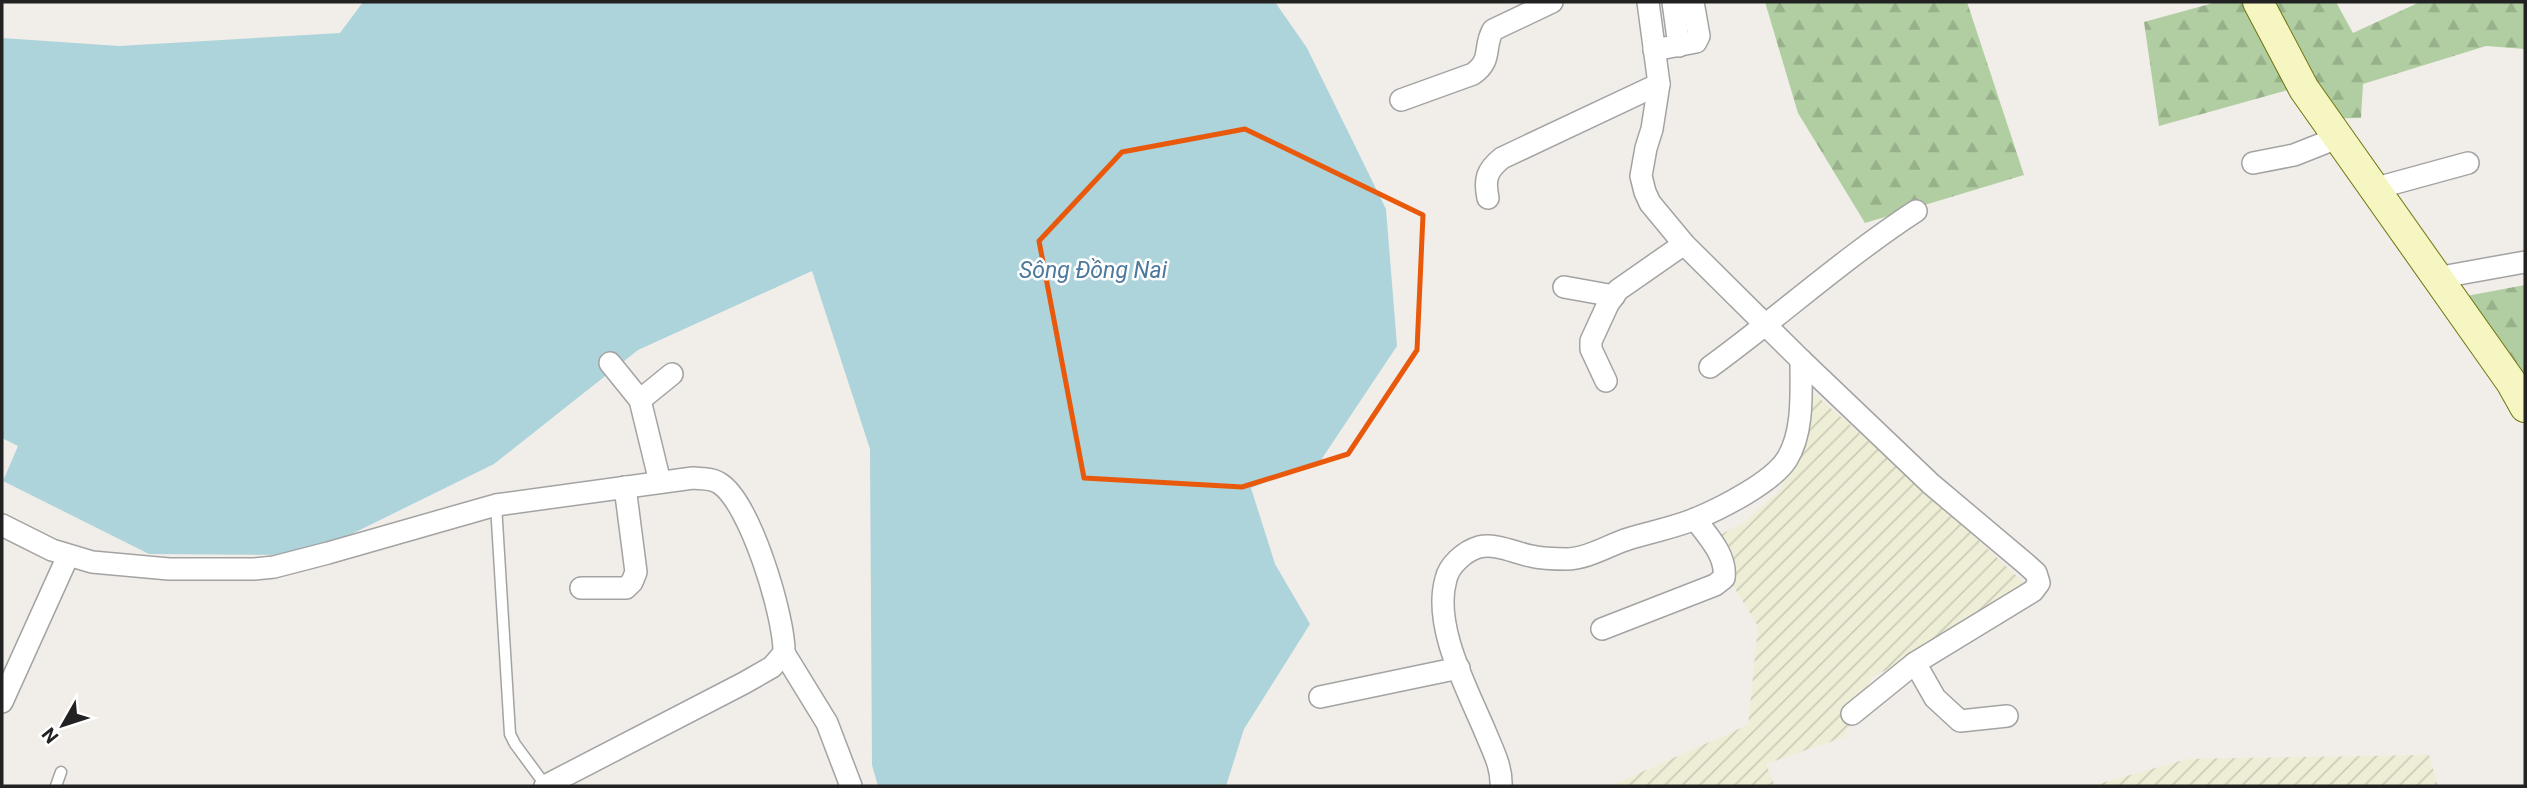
<svg xmlns="http://www.w3.org/2000/svg" width="2527" height="788" font-family="Roboto,sans-serif">
	<style>
		.farmland { fill: url(#farmland-furrows) }
		.forest { fill: url(#forest-firs) }
		.water { fill: #add3db }
		.lines { fill: none; stroke-linecap: round; stroke-linejoin: round }
		.lane-casing { stroke: #a3a3a3; stroke-width: 13 }
		.street-casing { stroke: #a3a3a3; stroke-width: 24 }
		.secondary-casing { stroke: #6f750c; stroke-width: 32 }
		.lane { stroke: #fff; stroke-width: 10 }
		.street { stroke: #fff; stroke-width: 21 }
		.secondary { stroke: #f6f6c2; stroke-width: 30 }
		.marked { fill: none; stroke: #e8590c; stroke-width: 5; stroke-linejoin: round }
		.labels { text-anchor: middle; stroke-width: 5; stroke-linejoin: round; paint-order: stroke }
		.water-label { font-size: 23px; font-style: italic; fill: #4c789c; stroke: #fff }
	</style>
	<defs>
		<pattern id="farmland-furrows" width="10" height="10" patternUnits="userSpaceOnUse" patternTransform="scale(1.75)"><rect width="10" height="10" fill="#eeeed6"/><path d="M-1 1l2-2M0 10L10 0M9 11l2-2" fill="none" stroke="#ccccb7"/></pattern>
		<pattern id="forest-firs" width="22" height="20" patternUnits="userSpaceOnUse" patternTransform="scale(1.75)"><rect width="22" height="20" fill="#b0cea1"/><path d="M5 1l3.5 6h-7zM16 11l3.5 6h-7z" fill="#97b18a"/></pattern>
	</defs>
	<rect width="100%" height="100%" fill="#f1eee9"/>
	<g class="farmland">
		<path d="M1813,393L1911,477L2038,596L1872,677L1844,737L1766,764L1775,786H1610L1748,725L1758,626L1706,542L1745,522L1781,489Z"/>
		<path d="M2429,755L2438,786H2091L2187,759Z"/>
	</g>
	<g class="forest">
		<path d="M1765,2H1967L2024,175L1865,223L1798,113Z"/>
		<path d="M2217,2H2336L2353,33L2420,2H2525V49L2486,46L2363,84L2361,118L2308,119L2292,89L2159,126L2144,22Z"/>
		<path d="M2525,285V387L2461,297Z"/>
	</g>
	<path class="water" d="M363,2H1275L1307,48L1386,209L1397,346L1321,460L1251,488L1275,564L1310,624L1244,729L1226,786H878L872,765L870,449L812,271L638,350L494,464L309,555L149,554L3,481L18,446L2,438V38L119,46L340,33Z"/>
	<g class="lines">
		<defs>
			<g id="lane">
				<path d="M496,505L510,734L515,744L546,786"/>
				<path d="M56,786L61,772"/>
			</g>
			<g id="street">
				<path d="M1673,2L1679,46"/>
				<path d="M1654,50L1696,42L1699,36L1693,2"/>
				<path d="M1401,100L1473,74C1493,60 1483,47 1493,30L1552,2"/>
				<path d="M2253,163L2294,155L2337,138"/>
				<path d="M2373,189L2468,163"/>
				<path d="M1488,198C1484,179 1487,170 1502,158L1659,84"/>
				<path d="M2436,278L2525,262"/>
				<path d="M1564,287L1614,296"/>
				<path d="M1801,360L1931,484L2026,564L2036,573L2039,583L2033,591L1915,663L1852,714"/>
				<path d="M610,363L640,400L660,482"/>
				<path d="M1710,367C1780,316 1844,258 1916,211"/>
				<path d="M1606,381L1591,349V341L1608,304L1618,290L1684,244"/>
				<path d="M640,400L672,374"/>
				<path d="M2,525L52,550L92,562L169,569H254L274,567L328,553L496,505L693,478C701,479 712,478 719,483C750,501 785,618 784,653L772,667L744,683L545,786"/>
				<path d="M581,588H626L632,582L636,572L625,487"/>
				<path d="M1602,629L1715,585L1724,578C1727,556 1708,536 1695,519"/>
				<path d="M784,653L827,723L851,786"/>
				<path d="M1915,663L1935,698L1960,721L2007,716"/>
				<path d="M1320,697L1459,668"/>
				<path d="M2,702L68,556"/>
				<path d="M1501,786C1502,768 1494,753 1487,736C1469,692 1432,627 1446,579C1449,565 1465,551 1479,547C1496,543 1515,553 1531,556C1543,559 1556,559 1568,559C1589,558 1609,545 1628,539C1650,532 1673,528 1695,519C1720,509 1773,482 1787,459C1804,432 1801,391 1801,360L1684,244L1650,203L1645,192L1641,176L1646,148L1652,129L1659,84L1648,2"/>
			</g>
			<path id="secondary" d="M2258,2L2304,89L2511,382L2525,407"/>
		</defs>
		<use href="#lane" class="lane-casing"/>
		<use href="#street" class="street-casing"/>
		<use href="#secondary" class="secondary-casing"/>
		<use href="#lane" class="lane"/>
		<use href="#street" class="street"/>
		<use href="#secondary" class="secondary"/>
	</g>
	<path class="marked" d="M1245,129L1423,215L1417,350L1348,454L1242,487L1084,478L1039,241L1122,152Z"/>
	<g class="labels">
		<g class="water-label">
			<text x="1093" y="278">Sông Đồng Nai</text>
		</g>
	</g>
	<rect width="2527" height="788" fill="none" stroke="#222222" stroke-width="7"/>
	<g transform="translate(63 725) rotate(231)" stroke="#ffffff" stroke-width="5" paint-order="stroke">
	<path d="M0-5L12 26L0 18L-12 26Z" fill="#222222"/>
	<text y="-10" font-size="19" font-weight="bold" text-anchor="middle" fill="#222222">N</text>
	</g>
</svg>
